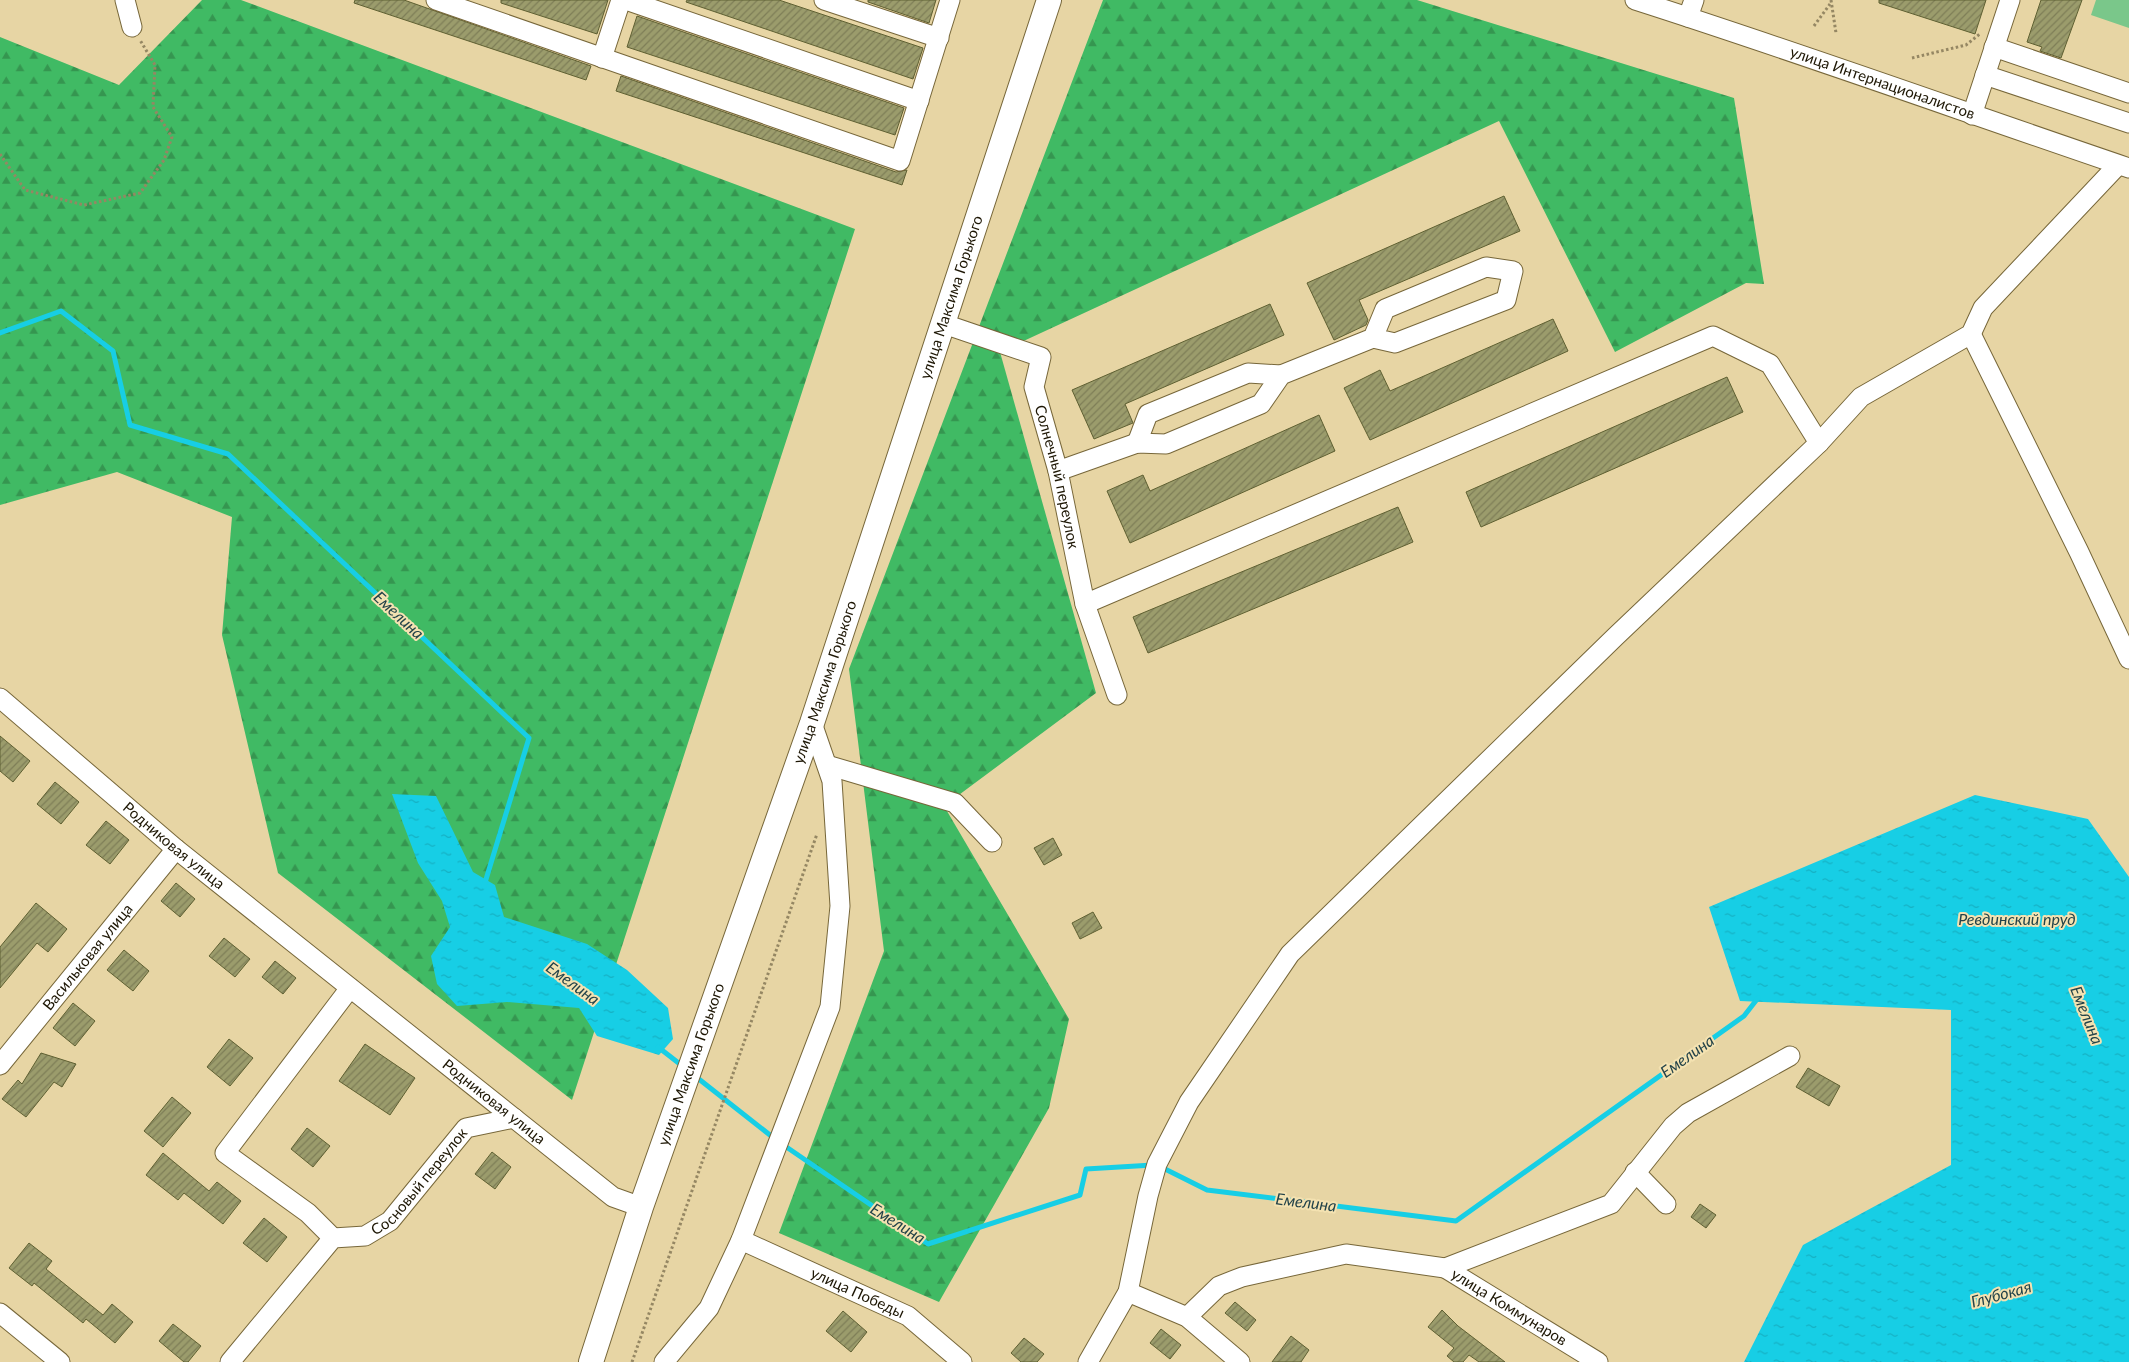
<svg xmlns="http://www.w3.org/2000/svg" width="2129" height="1362" font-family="Lato,sans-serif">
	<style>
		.forest { fill: url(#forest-firs) }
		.park { fill: #7ac78a }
		.water { fill: url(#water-ripples) }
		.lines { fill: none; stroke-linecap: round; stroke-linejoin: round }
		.stream { stroke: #17cee5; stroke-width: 5 }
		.building { fill: url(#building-hatch); stroke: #5f6032 }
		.minor-casing { stroke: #77673a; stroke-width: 21 }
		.major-casing { stroke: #77673a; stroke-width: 26 }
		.path { stroke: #958763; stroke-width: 3; stroke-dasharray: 2.5 2.5; stroke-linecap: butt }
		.minor { stroke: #fff; stroke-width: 19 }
		.major { stroke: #fff; stroke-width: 24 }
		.labels { text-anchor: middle; stroke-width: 4; stroke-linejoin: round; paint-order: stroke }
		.street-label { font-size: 15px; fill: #1d1604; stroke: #f4e2b1 }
		.water-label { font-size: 16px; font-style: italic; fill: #234349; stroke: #f4e2b1 }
	</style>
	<defs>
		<pattern id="forest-firs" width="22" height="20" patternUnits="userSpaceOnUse" patternTransform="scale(1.25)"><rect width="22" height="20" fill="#40ba64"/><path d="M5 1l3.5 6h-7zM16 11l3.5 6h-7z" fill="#359650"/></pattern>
		<pattern id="water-ripples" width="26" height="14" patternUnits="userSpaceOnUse" patternTransform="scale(1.25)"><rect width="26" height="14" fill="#17cee5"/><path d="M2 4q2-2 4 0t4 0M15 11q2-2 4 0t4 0" fill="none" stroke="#15b0c3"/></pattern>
		<pattern id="building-hatch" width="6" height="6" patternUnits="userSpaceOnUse" patternTransform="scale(1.25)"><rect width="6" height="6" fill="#9b9c6c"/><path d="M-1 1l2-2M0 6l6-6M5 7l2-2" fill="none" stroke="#7e7e57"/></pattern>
	</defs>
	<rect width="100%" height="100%" fill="#e7d5a4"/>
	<g class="forest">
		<path d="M202,0H241L855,229L572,1100L278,873L222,635L232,517L117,472L0,505V37L119,85Z"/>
		<path d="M1103,0H1417L1734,98L1764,284L1746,283L1615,352L1499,121L1000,352L1096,693L944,806L1069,1019L1049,1108L939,1302L779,1233L884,951L849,669Z"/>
	</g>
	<path class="park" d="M2096,0H2129V28L2091,15Z"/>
	<g class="water">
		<path d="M392,794L436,796L473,872L495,885L504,917L587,944L627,970L668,1008L673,1039L659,1055L597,1036L579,1008L507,1002L457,1006L437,984L431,956L450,927L442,901L418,863Z"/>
		<path d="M1975,795L2088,819L2129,877V1362H1744L1803,1245L1951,1165V1010L1740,1001L1709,907Z"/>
	</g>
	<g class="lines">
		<g class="stream">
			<path d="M0,333L61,311L113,351L130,425L228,454L529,738L484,886"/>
			<path d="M658,1047L685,1068"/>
			<path d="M695,1076L775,1139"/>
			<path d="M782,1144L928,1244L1080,1195L1086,1169L1153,1165"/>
			<path d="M1161,1167L1207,1190L1456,1221L1744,1016L1758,998"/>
		</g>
	</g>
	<g class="building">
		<path d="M355,0H404L591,66L586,80L354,3Z"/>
		<path d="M501,0H608L597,34L501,3Z"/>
		<path d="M687,0H779L923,48L913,79L686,2Z"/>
		<path d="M868,0H936L929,23L868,2Z"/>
		<path d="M1879,0H1986L1975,34L1879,3Z"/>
		<path d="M2041,0H2082L2061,58L2040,51L2042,47L2027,42Z"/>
		<path d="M637,16L904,108L895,135L627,47Z"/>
		<path d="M621,76L896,172L907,170L902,185L616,91Z"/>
		<path d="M1504,196L1520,231L1359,300L1368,320L1366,325L1334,340L1307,283Z"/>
		<path d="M1270,304L1284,335L1125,404L1133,423L1094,439L1072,390Z"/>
		<path d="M1553,319L1568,351L1370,440L1344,388L1380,370L1390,391Z"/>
		<path d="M1727,377L1743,412L1481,527L1466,492Z"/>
		<path d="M1319,415L1335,451L1130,543L1107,491L1143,475L1150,491Z"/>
		<path d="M1398,507L1413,542L1148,653L1133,617Z"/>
		<path d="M0,736L30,761L13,782L0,771Z"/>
		<path d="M55,782L79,802L61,824L37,804Z"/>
		<path d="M106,821L129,840L110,864L86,845Z"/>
		<path d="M1053,838L1062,855L1044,865L1034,848Z"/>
		<path d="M176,883L195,899L180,917L161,901Z"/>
		<path d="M36,903L67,929L48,952L37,943L0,988V947Z"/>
		<path d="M1093,912L1102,928L1080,939L1072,923Z"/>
		<path d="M224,938L250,959L235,977L209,956Z"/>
		<path d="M124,950L149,971L133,991L107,970Z"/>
		<path d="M275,961L296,978L283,994L262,977Z"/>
		<path d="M73,1003L95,1021L75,1046L53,1028Z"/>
		<path d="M229,1039L253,1058L230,1086L207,1067Z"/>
		<path d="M365,1044L415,1078L390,1115L339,1081Z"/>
		<path d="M41,1053L76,1064L62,1087L54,1082L26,1117L2,1099L18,1080L22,1084Z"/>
		<path d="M1808,1068L1840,1086L1829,1106L1796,1087Z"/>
		<path d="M172,1097L191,1113L163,1147L144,1131Z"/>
		<path d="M307,1128L330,1146L313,1167L291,1149Z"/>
		<path d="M492,1152L511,1167L495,1189L475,1174Z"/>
		<path d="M163,1153L209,1191L217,1182L241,1201L223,1224L184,1193L178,1200L146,1175Z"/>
		<path d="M1700,1204L1716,1215L1706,1228L1691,1217Z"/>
		<path d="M264,1218L287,1237L267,1262L243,1243Z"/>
		<path d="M29,1243L52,1261L46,1269L103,1315L112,1304L133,1322L115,1343L86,1319L83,1323L34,1283L32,1286L9,1268Z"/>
		<path d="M1235,1302L1256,1320L1247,1331L1225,1313Z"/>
		<path d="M1442,1310L1458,1326L1505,1362H1479L1469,1355L1463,1362H1454L1447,1356L1454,1348L1428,1327Z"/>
		<path d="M843,1311L867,1332L851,1352L826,1331Z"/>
		<path d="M173,1324L201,1346L188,1362H184L159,1341Z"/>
		<path d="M1161,1329L1181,1345L1170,1359L1150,1343Z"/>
		<path d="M1291,1336L1309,1350L1301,1362H1272Z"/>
		<path d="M1024,1338L1044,1354L1037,1362H1021L1011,1353Z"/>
	</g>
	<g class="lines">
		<defs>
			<g id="minor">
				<path d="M125,0L132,27"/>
				<path d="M436,0L900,161L950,0"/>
				<path d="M626,0L919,101"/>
				<path d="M824,0L939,38"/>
				<path id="s1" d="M1635,0C1801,53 1964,112 2129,168"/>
				<path d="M1688,17L1694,0"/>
				<path d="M1994,47L2129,93"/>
				<path d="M602,58L621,0"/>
				<path d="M1985,75L2129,123"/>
				<path d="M1972,115L2010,0"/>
				<path id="s2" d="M944,324L1041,357L1034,387L1058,471L1085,604L1117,695"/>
				<path d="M1971,334L2079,552L2129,659"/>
				<path d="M1137,443L1148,414L1248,373L1281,375"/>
				<path d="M1058,471L1137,443L1166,444L1261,404L1281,375L1373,338L1395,343L1506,300L1513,271L1486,267L1385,309L1373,338"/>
				<path d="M1085,604L1713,336L1770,364L1819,443"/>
				<path id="s3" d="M0,698L176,849L613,1197L641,1207"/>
				<path d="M827,765L955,803L992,842"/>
				<path id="s4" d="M0,1065L176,849"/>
				<path d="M1635,1172L1666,1204"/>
				<path d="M333,1238L308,1213L225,1153L350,988"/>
				<path id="s5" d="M741,1240L908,1316L962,1362"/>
				<path id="s6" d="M1445,1268L1598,1362"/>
				<path d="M1128,1292L1187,1317L1240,1362"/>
				<path d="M0,1313L60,1362"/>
				<path d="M1187,1317L1219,1286L1242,1277L1346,1254L1445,1268L1611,1204L1673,1126L1688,1113L1790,1056"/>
				<path id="s7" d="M230,1362L333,1238L365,1236L390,1221L466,1128L514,1118"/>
				<path d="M664,1362L709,1308L741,1240L830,1007L840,906L832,781L812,723"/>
				<path d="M1088,1362L1128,1292L1148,1196L1157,1164L1189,1102L1290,954L1615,637L1819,443L1861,397L1971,334L1983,308L2118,165"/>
			</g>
			<g id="major">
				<path id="s8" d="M591,1362L641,1207L812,723L1049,0"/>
			</g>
		</defs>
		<use href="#minor" class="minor-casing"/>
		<use href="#major" class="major-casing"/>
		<g class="path">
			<path d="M1831,0L1836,33"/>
			<path d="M1814,26L1830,4"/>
			<path d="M1912,58L1966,45L1981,33"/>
			<path d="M0,154L25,190L84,205L140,193L164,160L172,137L153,107L155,65L140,40"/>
			<path d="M632,1362L817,834"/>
		</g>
		<use href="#minor" class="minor"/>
		<use href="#major" class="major"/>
	</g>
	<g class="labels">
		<g class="street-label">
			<text dy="5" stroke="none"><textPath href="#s1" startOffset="261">улица Интернационалистов</textPath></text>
			<text dy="5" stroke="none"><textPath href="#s8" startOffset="1124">улица Максима Горького</textPath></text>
			<text dy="5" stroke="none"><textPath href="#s2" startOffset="226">Солнечный переулок</textPath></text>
			<text dy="5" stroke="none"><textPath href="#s8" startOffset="719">улица Максима Горького</textPath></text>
			<text dy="5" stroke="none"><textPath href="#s3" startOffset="228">Родниковая улица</textPath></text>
			<text dy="5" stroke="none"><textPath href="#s4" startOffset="139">Васильковая улица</textPath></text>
			<text dy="5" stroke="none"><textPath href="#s8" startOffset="314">улица Максима Горького</textPath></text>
			<text dy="5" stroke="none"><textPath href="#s3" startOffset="638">Родниковая улица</textPath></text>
			<text dy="5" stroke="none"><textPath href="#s7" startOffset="271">Сосновый переулок</textPath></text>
			<text dy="5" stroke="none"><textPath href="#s5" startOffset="128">улица Победы</textPath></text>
			<text dy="5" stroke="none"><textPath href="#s6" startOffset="75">улица Коммунаров</textPath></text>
		</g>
		<g class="water-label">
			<text transform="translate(399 615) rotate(43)" y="6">Емелина</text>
			<text x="2017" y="925">Ревдинский пруд</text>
			<text transform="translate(573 983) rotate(36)" y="6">Емелина</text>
			<text transform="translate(2087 1015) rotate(68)" y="6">Емелина</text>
			<text transform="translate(1687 1056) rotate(-35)" y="6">Емелина</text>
			<text transform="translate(1306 1202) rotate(7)" y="6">Емелина</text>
			<text transform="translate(898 1223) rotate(32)" y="6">Емелина</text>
			<text transform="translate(2001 1294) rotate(-15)" y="6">Глубокая</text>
		</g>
	</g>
</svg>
